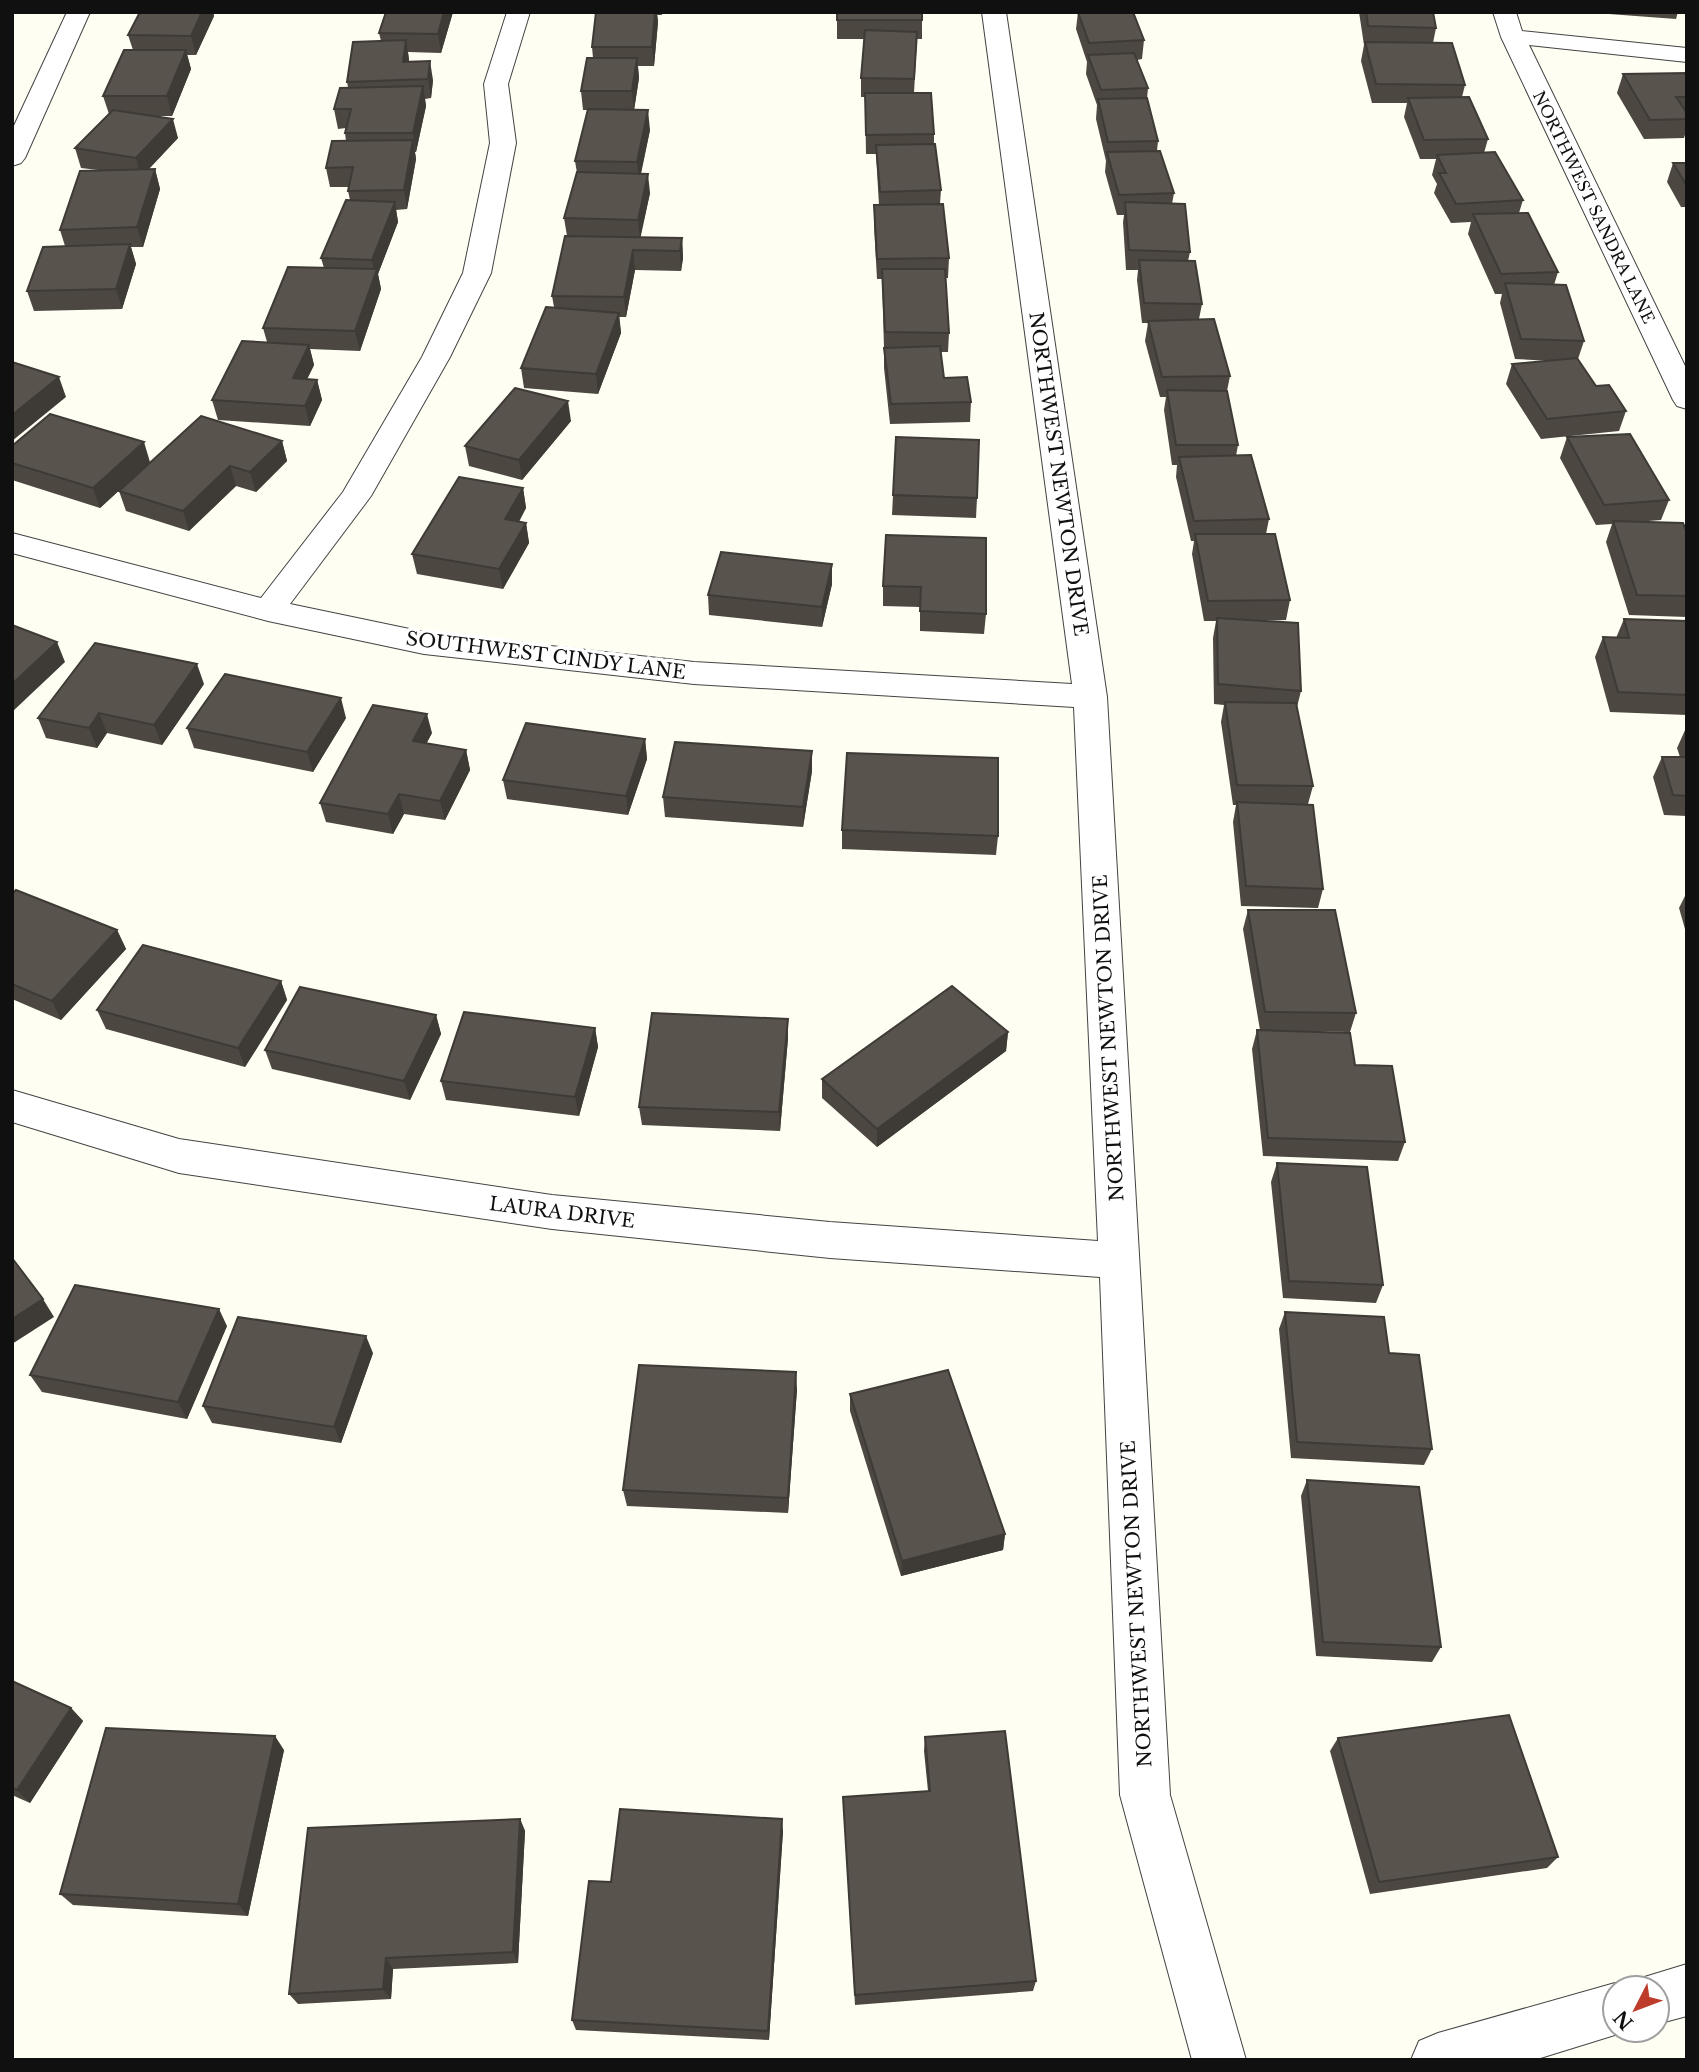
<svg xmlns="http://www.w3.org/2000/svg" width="1699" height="2072" font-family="'Libre Baskerville',serif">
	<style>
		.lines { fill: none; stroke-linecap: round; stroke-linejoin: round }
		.street-casing { stroke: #434343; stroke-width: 2 }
		.street { fill: #fff; fill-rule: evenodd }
		.wall { fill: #4c4741 }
		.shaded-wall { fill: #3e3a35 }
		.building { fill: #58534c; stroke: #3e3a35; stroke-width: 2 }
		.labels { text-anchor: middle; stroke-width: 7; stroke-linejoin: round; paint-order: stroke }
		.far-street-label { font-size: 16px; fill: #101010; stroke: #fff }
		.street-label { font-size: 19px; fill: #101010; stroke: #fff }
	</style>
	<rect width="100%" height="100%" fill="#fffef3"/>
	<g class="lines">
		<defs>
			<g id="street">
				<path d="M67,12H90L25,158L21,163L12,166V130Z"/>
				<path d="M507,12H530L508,84L516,143L491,273L450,357L371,496L290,604L424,632L694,662L1072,684L982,12H1006L1107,697L1170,1795L1246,2060H1192L1120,1795L1100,1277L830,1258L552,1229L179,1173L12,1122V1090L179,1139L552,1195L830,1222L1098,1241L1074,707L694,684L424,654L268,621L12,553V533L261,598L343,492L422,357L463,273L490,143L484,84Z"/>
				<path d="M1493,12H1516L1522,31L1687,48V62L1529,45L1687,370V409L1677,406L1673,400L1501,37Z"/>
				<path d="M1687,1964V2016L1657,2024V1988H1635L1638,1979Z"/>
				<path d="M1615,1983L1626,1988H1615V2030H1631L1534,2060H1411L1419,2041L1438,2033Z"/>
			</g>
		</defs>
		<use href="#street" class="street-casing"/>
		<use href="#street" class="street"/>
	</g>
	<g class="wall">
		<path d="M140,12H213L214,16L196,55H187L191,69L172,116H149L178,138L149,169H155L160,189L143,247H131L136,264L122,309L34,311L27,291L65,246L60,230L98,170L81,168L75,148L109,114L103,96L133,50L128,35Z"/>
		<path d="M386,12H453L441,53L408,52L409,62L433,80L431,98L425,99L426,106L416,152H415L416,159L407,209L396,210L398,222L378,274L381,289L360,351L310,349L314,365L307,379L317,380L322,400L310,426L218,420L212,400L267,342L263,328L324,268L321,258L350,200L348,191L349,187H330L326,168L346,141L345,133L346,128L338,129L334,109L348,87L347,82L381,41L379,33Z"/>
		<path d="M596,12H662V15H657L658,22L654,66H638L639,78L634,110L650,130L641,174L650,193L640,237L682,238L683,258L681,271L635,270L626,317H619L621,333L598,394L524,388L521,368L554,307L552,296L567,236L564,218L577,173L575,161L588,110H583L581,91L593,58L592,47Z"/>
		<path d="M837,12L922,20V39H917L914,93L934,134V144L941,190L940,204L949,258L948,278H945L949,333L948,352H941L944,378L971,402L970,422L890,424L884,368V348L882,279H877L874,225V205H879L876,154H866L865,97H861V78L864,39H837Z"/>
		<path d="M1078,12H1133L1144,40L1142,59L1137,60L1148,88L1147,99L1158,141L1157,151L1174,193L1172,204L1190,252L1188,261L1202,304L1199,319L1230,376L1227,391L1238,445L1236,456L1269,519L1266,534L1290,600L1286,620L1259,621L1301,691L1297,707L1313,786L1308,804L1323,889L1318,908L1241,906L1233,822L1236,805H1233L1221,722L1224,705L1214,704L1213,638L1216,621H1204L1192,554L1194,541H1191L1176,477L1177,465H1172L1164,410L1166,397H1160L1145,341L1148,323H1142L1137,280L1138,270H1126L1123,222L1124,215H1117L1105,172L1106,161L1096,119L1097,105L1086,74L1087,62L1076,29Z"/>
		<path d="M1359,12H1433L1436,28L1433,43L1465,85L1462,97L1488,139L1484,153L1523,200L1519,213L1558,272L1554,285L1584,341L1578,359L1596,386L1626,411L1619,431L1541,439L1506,384L1512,364L1552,361L1515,359L1500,303L1502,294H1495L1468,234L1471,222L1451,223L1434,193L1437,184L1432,175L1436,159H1420L1404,117L1407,103H1372L1361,61L1364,45Z"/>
		<path d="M1582,12H1678L1676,19Z"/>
		<path d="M1687,73V128L1684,138L1644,139L1617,93L1623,74Z"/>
		<path d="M1673,163H1687V207H1681L1667,182Z"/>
		<path d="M571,421L522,480L469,466L465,446Z"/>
		<path d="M1567,437L1669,500L1661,520L1636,522L1687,533V617L1629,615L1606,542L1612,524L1596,525L1560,458Z"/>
		<path d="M282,441L287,461L256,492L236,486L189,531L126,511L119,491Z"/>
		<path d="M12,446L150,462L100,508L12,480Z"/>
		<path d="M523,488L526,508L519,522L526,523L529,543L503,589L417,574L412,554Z"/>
		<path d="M893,495L977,498L976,518L892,515Z"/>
		<path d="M986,538V614L984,634L920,631V607L883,606V586Z"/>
		<path d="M832,564V584L822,627L709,615L708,595Z"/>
		<path d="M1624,619L1687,621V715L1610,712L1595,657L1603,637L1616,638Z"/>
		<path d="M204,684L162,745L107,733L97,748L46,738L38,718Z"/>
		<path d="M346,718L313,772L194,748L187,728Z"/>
		<path d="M1686,728H1687V816L1664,815L1653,777L1662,757H1680L1677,748Z"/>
		<path d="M432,733L426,744L466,750L470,770L445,820L404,814L393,834L326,822L320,803Z"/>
		<path d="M645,739L647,759L628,815L507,799L503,780Z"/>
		<path d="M812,771L803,827L665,817L663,797Z"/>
		<path d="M842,830L998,836L996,855L842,849Z"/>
		<path d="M1687,892V936L1679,908Z"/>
		<path d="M12,894L117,930L126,949L61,1020L12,999Z"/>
		<path d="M1248,910L1356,1013L1350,1032L1295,1031L1355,1065L1405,1142L1398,1161L1263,1156L1252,1049L1257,1030H1260L1243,929Z"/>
		<path d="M281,981L287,1000L245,1067L106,1029L97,1010Z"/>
		<path d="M436,1015L441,1034L410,1100L272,1069L265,1050Z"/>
		<path d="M595,1028L598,1047L579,1116L446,1100L441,1081Z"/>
		<path d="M1008,1032L1006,1051L877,1147L822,1098V1079Z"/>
		<path d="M788,1038L780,1131L642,1125L639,1107Z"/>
		<path d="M1277,1163L1383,1285L1376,1303L1283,1298L1271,1182Z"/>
		<path d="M1285,1312L1432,1449L1424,1465L1291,1458L1279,1329Z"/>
		<path d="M227,1326L187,1419L42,1392L30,1375Z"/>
		<path d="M373,1353L341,1443L212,1423L203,1406Z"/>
		<path d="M797,1389L788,1513L627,1506L623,1490Z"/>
		<path d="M850,1394L1005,1534L1003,1550L901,1576L850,1411Z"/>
		<path d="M1307,1480L1441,1647L1432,1662L1316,1656L1301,1496Z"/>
		<path d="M12,1681L71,1708L83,1721L30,1803L12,1795Z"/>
		<path d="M925,1737L1036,1981L1033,1991L855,2005L843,1797L928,1791L924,1751Z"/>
		<path d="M1338,1738L1558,1857L1547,1868L1370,1894L1330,1751Z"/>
		<path d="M284,1750L248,1916L73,1905L60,1894Z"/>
		<path d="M520,1819L525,1831L518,1963L393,1969L391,1999L298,2004L289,1994Z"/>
		<path d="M783,1831L769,2040L576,2030L572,2020L611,1882Z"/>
	</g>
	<g class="shaded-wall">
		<path d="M202,12H213L214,16L196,55L191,36Z"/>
		<path d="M444,12H453L441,53L438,34Z"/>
		<path d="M655,12H657L658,22L654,66L652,47Z"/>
		<path d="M406,40L409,59L406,81L403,62Z"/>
		<path d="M186,50L191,69L172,116L167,96Z"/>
		<path d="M637,58L639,78L634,110L632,91Z"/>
		<path d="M430,61L433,80L431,98L428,79Z"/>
		<path d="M423,86L426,106L416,152L413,133Z"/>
		<path d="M648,110L650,130L639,181L637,162Z"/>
		<path d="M173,119L178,138L141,177L136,158Z"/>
		<path d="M413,140L416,159L407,209L404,190Z"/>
		<path d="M155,169L160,189L143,247L137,227Z"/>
		<path d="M648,174L650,193L640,240L638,220Z"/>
		<path d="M395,202L398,222L378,274L381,289L360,351L355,331L375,276L372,260Z"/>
		<path d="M682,238L683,258L681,271L680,251Z"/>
		<path d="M130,244L136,264L122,309L116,289Z"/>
		<path d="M633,250L635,270L626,317L624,297Z"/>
		<path d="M619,313L621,333L598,394L596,374Z"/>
		<path d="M309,345L314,365L298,398L293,378Z"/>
		<path d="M59,377L66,397L12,441V415Z"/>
		<path d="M317,380L322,400L310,426L305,406Z"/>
		<path d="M568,401L571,421L522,480L519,460Z"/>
		<path d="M282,441L287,461L256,492L250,472Z"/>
		<path d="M144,442L150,462L100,508L93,488Z"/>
		<path d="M230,466L236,486L189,531L183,511Z"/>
		<path d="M523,488L526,508L508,539L505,519Z"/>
		<path d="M526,523L529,543L503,589L499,569Z"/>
		<path d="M832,564V584L822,627V607Z"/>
		<path d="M57,642L65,662L12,712V684Z"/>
		<path d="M197,664L204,684L162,745L154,725Z"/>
		<path d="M341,698L346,718L313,772L307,752Z"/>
		<path d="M99,713L107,733L97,748L89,728Z"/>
		<path d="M427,714L432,733L417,761L413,741Z"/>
		<path d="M645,739L647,759L628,815L626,796Z"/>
		<path d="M466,750L470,770L445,820L440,801Z"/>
		<path d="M812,751V771L803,827V807Z"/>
		<path d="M399,794L404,814L393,834L388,814Z"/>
		<path d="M117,930L126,949L61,1020L52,1001Z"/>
		<path d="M281,981L287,1000L245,1067L238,1048Z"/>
		<path d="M436,1015L441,1034L410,1100L404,1081Z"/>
		<path d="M788,1019V1038L780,1131L779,1112Z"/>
		<path d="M595,1028L598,1047L579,1116L575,1097Z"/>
		<path d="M1008,1032L1006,1051L877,1147V1129Z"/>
		<path d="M43,1299L54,1317L12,1344V1319Z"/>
		<path d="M219,1309L227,1326L187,1419L178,1402Z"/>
		<path d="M366,1336L373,1353L341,1443L334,1427Z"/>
		<path d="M796,1372L797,1389L788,1513V1498Z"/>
		<path d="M1005,1534L1003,1550L901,1576L902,1561Z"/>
		<path d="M71,1708L83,1721L30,1803L17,1790Z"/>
		<path d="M275,1736L284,1750L248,1916L238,1904Z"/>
		<path d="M520,1819L525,1831L518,1963L513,1952Z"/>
		<path d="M782,1819L783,1831L769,2040L768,2031Z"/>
		<path d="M386,1958L393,1969L391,1999L383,1989Z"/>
	</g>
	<g class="building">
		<path d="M140,12H202L191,36L128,35Z"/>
		<path d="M386,12H444L438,34L379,33Z"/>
		<path d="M596,12H655L652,47H592Z"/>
		<rect x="837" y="12" width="85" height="8"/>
		<path d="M1078,12H1133L1144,40L1089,43Z"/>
		<path d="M1366,12H1433L1436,28L1368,26Z"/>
		<path d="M865,30L917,32L914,79L861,78Z"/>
		<path d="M406,40L403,62L430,61L428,79L347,82L353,42Z"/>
		<path d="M1365,42L1452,43L1465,85L1376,84Z"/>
		<path d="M124,50H186L167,96H103Z"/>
		<path d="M1134,53L1148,88L1101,90L1088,55Z"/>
		<path d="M587,58H637L632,91H581Z"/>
		<path d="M1687,73V97H1676L1687,113V119L1650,120L1623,74Z"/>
		<path d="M423,86L413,133H345L351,109H334L340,88Z"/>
		<path d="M865,93H931L934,134L866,135Z"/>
		<path d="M1469,97L1488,139L1424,140L1408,98Z"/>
		<path d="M1147,98L1158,141L1108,142L1098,99Z"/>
		<path d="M588,109L648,110L637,162L575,161Z"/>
		<path d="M113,110L173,119L136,158L75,148Z"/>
		<path d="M413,140L404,190L348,191L353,167L326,168L332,141Z"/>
		<path d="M935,144L941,190L880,192L876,145Z"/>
		<path d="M1160,151L1174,193L1119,195L1107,152Z"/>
		<path d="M1495,152L1523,200L1456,204L1439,173H1446L1437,155Z"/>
		<path d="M1673,163H1687V186Z"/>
		<path d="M155,169L137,227L60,230L80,171Z"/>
		<path d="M577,172L648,174L638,220L564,218Z"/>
		<path d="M346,200L395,202L372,260L321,258Z"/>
		<path d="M1125,202L1185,204L1190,252L1129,250Z"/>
		<path d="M943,204L949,258L877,259L874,205Z"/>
		<path d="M1528,213L1558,272L1501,274L1473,214Z"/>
		<path d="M565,236L682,238L680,251L633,250L624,297L552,296Z"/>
		<path d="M130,244L116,289L27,291L43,247Z"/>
		<path d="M1139,260L1195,261L1202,304L1144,303Z"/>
		<path d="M288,267L377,269L355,331L263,328Z"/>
		<path d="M882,269H945L949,333L885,332Z"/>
		<path d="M1505,283L1566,285L1584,341L1521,339Z"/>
		<path d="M546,307L619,313L596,374L521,368Z"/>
		<path d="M1214,319L1230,376L1162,377L1148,321Z"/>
		<path d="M242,341L309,345L293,378L317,380L305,406L212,400Z"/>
		<path d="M940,346L944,378L967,377L971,402L891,404L884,348Z"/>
		<path d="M1577,358L1596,386L1609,385L1626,411L1547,419L1512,364Z"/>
		<path d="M12,362L59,377L12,415Z"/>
		<path d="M515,388L568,401L519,460L465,446Z"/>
		<path d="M1167,390L1227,391L1238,445H1176Z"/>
		<path d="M50,414L144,442L93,488L12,463V446Z"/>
		<path d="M201,416L282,441L250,472L230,466L183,511L119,491Z"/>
		<path d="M1630,434L1669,500L1604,505L1567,437Z"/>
		<path d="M896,437L979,440L977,498L893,495Z"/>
		<path d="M1251,455L1269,519L1194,521L1179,457Z"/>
		<path d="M459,477L523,488L505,519L526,523L499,569L412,554Z"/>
		<path d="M1613,521L1683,523L1687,533V596L1637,595Z"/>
		<path d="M1195,534H1275L1290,600L1208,601Z"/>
		<path d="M886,535L986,538V614L920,611L921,587L883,586Z"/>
		<path d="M721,552L832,564L822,607L708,595Z"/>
		<path d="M1217,618L1298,623L1301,691L1218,684Z"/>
		<path d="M1624,619L1687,621V695L1618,692L1603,637L1629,638Z"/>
		<path d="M12,625L57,642L12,684Z"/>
		<path d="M95,643L197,664L154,725L99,713L89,728L38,718Z"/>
		<path d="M225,674L341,698L307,752L187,728Z"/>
		<path d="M1225,702L1296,703L1313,786L1237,785Z"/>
		<path d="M373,705L427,714L413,741L466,750L440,801L399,794L388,814L320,803Z"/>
		<path d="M526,723L645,739L626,796L503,780Z"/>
		<path d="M675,742L812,751L803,807L663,797Z"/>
		<path d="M847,753L998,758V836L842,830Z"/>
		<path d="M1662,757H1687V796L1673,795Z"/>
		<path d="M1237,802L1313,805L1323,889L1246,886Z"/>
		<path d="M16,890L117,930L52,1001L12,984V894Z"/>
		<path d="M1248,910H1335L1356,1013L1265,1012Z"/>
		<path d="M143,945L281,981L238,1048L97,1010Z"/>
		<path d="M952,986L1008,1032L877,1129L822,1079Z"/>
		<path d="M300,987L436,1015L404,1081L265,1050Z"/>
		<path d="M464,1012L595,1028L575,1097L441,1081Z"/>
		<path d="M652,1013L788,1019L779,1112L639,1107Z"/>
		<path d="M1257,1030L1350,1033L1355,1065L1392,1066L1405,1142L1268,1138Z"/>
		<path d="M1277,1163L1367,1167L1383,1285L1289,1281Z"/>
		<path d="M12,1258L43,1299L12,1319Z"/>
		<path d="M75,1285L219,1309L178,1402L30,1375Z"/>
		<path d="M1285,1312L1384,1317L1389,1353L1419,1355L1432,1449L1297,1442Z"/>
		<path d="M238,1317L366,1336L334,1427L203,1406Z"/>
		<path d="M639,1365L796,1372L788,1498L623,1490Z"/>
		<path d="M948,1370L1005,1534L902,1561L850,1394Z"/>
		<path d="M1307,1480L1419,1487L1441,1647L1323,1642Z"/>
		<path d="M12,1681L71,1708L17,1790L12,1788Z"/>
		<path d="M1509,1715L1558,1857L1379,1882L1338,1738Z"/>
		<path d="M106,1728L275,1736L238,1904L60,1894Z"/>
		<path d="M1005,1731L1036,1981L855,1995L843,1797L930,1791L925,1737Z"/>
		<path d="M620,1809L782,1819L768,2031L572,2020L589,1881L611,1882Z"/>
		<path d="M520,1819L513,1952L386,1958L383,1989L289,1994L308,1828Z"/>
	</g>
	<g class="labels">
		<g class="far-street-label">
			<text transform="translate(1594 207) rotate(64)" y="6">NORTHWEST SANDRA LANE</text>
		</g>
		<g class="street-label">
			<text transform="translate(1059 474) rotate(82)" y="7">NORTHWEST NEWTON DRIVE</text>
			<text transform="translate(546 655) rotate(7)" y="7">SOUTHWEST CINDY LANE</text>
			<text transform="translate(1108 1038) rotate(-93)" y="7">NORTHWEST NEWTON DRIVE</text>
			<text transform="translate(562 1212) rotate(7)" y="7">LAURA DRIVE</text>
			<text transform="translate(1136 1604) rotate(-93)" y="7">NORTHWEST NEWTON DRIVE</text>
		</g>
	</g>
	<rect width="1699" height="2072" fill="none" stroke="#101010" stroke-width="28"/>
	<g transform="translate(1636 2009) rotate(228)"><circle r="33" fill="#ffffff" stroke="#9f9f9f" stroke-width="2"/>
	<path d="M0-5L12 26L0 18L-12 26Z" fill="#bd3c2b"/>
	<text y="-10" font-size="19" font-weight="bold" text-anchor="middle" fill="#101010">N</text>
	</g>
</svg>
